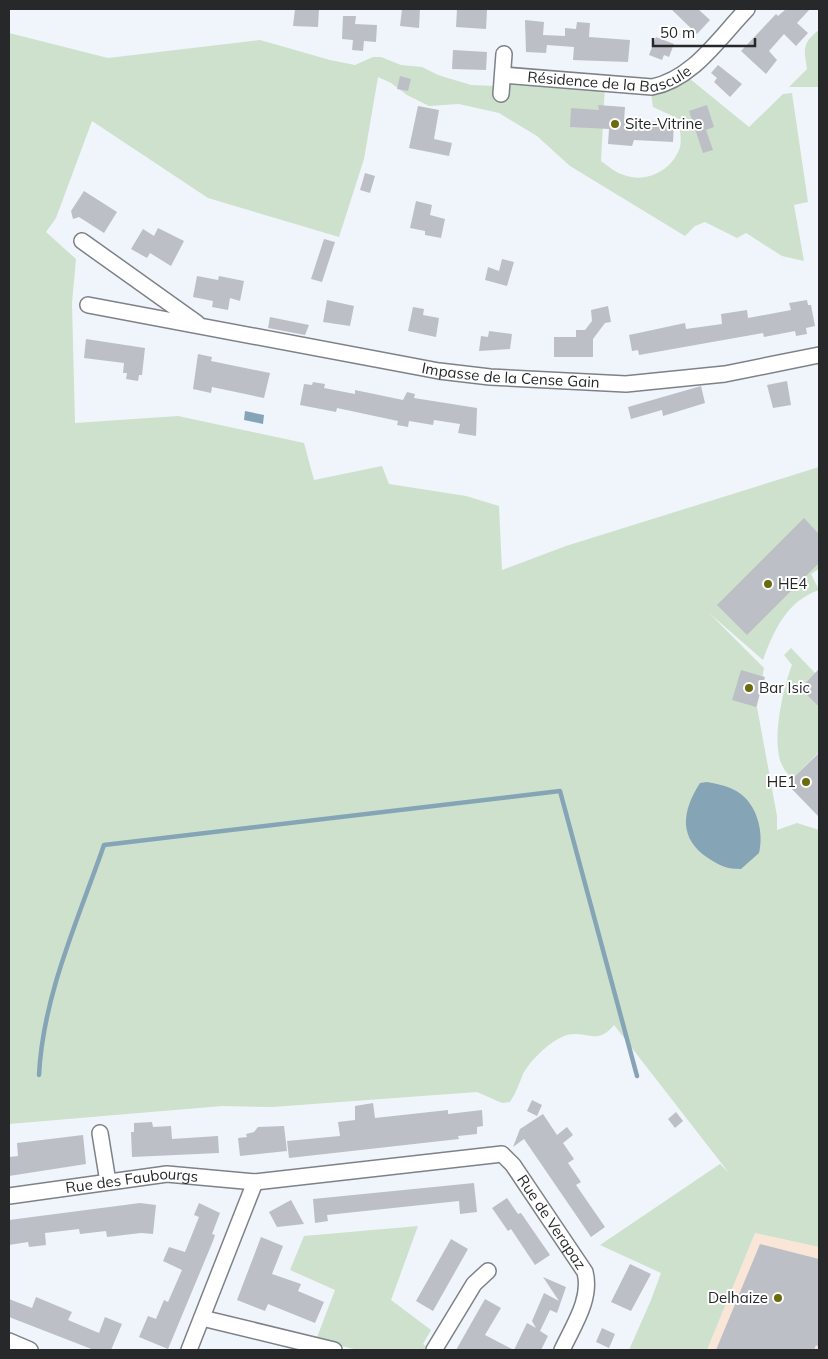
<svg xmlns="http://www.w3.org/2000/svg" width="828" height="1359" font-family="Mulish,sans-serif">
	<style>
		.commercial { fill: #f9e6d6 }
		.green { fill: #cee1cc }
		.water { fill: #85a5b7 }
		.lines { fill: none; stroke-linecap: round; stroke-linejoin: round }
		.stream { stroke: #85a5b7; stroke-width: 4.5 }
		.building { fill: #bcc0c6 }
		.minor-casing { stroke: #7e8288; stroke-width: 18 }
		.minor { stroke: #fff; stroke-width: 15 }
		.poi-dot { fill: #696b0c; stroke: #fff; stroke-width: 2 }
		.labels { text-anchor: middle; stroke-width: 4; stroke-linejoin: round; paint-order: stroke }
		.street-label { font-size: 15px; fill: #26282a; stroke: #fff }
		.poi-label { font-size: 15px; fill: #26282a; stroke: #fff; text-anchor: start }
	</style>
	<rect width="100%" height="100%" fill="#f0f4fb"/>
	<path class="commercial" d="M755,1233L819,1247V1350H707Z"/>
	<g class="green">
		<path d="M819,30V87H789L807,69C804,49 802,43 819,30Z"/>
		<path d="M9,33L108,58L260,40L330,60L355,65L373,57H381L401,65L422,67L438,75L471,85L495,86L503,75L605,84L601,161C608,166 616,173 624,175C648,184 673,169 680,147C682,139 679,127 679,119L653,107L650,87L684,74L749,127L783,94L792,93L808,202L794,205L804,261L782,256L746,233L737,238L705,222L695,226L685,236L570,166L537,136L499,113L459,104L429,106L407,95L391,83L378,77L364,159L339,237L208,198L92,121L56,218L46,232L76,259L72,303L75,423L178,416L304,443L314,480L382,466L389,484L466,496L499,506L502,570L566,546L819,467V569L811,574L819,590C787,601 774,630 763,660L709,613L764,668L757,707L777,816V830L797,823L819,830V1247L755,1233L707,1350H629L651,1300L661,1273L600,1245L720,1164L729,1173L614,1025C596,1048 583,1027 562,1037C548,1043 530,1061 523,1074C519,1084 516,1093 510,1102L502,1103L477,1092L272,1107L222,1106L9,1124Z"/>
		<path d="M791,648L815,673L800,687L819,707V752L792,779C789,775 785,771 783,767C770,745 783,688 792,665L784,655Z"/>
		<path d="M418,1226L391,1300L431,1330L423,1344L427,1347L425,1350H358L316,1340L335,1290L290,1270L304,1236Z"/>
	</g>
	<g class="water">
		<path d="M245,411L264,415L263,424L244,420Z"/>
		<path d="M707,782C717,784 729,786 738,792C757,804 764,832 759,853L741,869C727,869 720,866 708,858C678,838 682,811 700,783Z"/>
	</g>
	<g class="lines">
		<path class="stream" d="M39,1075C43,995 78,920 104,845L560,791L637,1076"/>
	</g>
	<g class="building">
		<path d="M295,9H319L318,27L293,26Z"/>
		<path d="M402,9H420L419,28L400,26Z"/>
		<path d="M457,9L487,10L486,29L456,27Z"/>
		<path d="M671,9H698L710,20L697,34Z"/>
		<path d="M786,9H810L797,23L808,33L796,46L784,34L769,51L777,60L766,74L741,51L776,14L778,16Z"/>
		<path d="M343,16H356L355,24L377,25L376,42L364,41L363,51L352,50L353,40L342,39Z"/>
		<path d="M525,20L544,22L543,35L565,36V28L576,29L577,22L590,23L589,37L630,40L628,62L573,60L574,47L547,45L546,53L526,52Z"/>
		<path d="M656,37L674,44L669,57L664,55L662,60L649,55Z"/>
		<path d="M453,50L487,52L486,70L452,69Z"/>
		<path d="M718,65L742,84L730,97L714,82L717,78L711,73Z"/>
		<path d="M400,76L411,79L408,91L397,89Z"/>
		<path d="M598,105L625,107L624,121L674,122L673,142L634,140L632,146L608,144L609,129L570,127L571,108L599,110Z"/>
		<path d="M707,105L714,127L706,130L713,150L703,153L689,111Z"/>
		<path d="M418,106L439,110L434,139L452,143L449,156L409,148Z"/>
		<path d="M365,173L375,176L370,193L360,190Z"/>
		<path d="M84,191L117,212L104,233L79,217L73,219L71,211Z"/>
		<path d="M416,201L432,205L430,215L445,219L441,238L425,235V231L410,228Z"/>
		<path d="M158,228L184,241L171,266L150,253L147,258L131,249L143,229L154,236Z"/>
		<path d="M324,239L335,242L322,282L311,279Z"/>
		<path d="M502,259L514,262L507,286L485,280L488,267L499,271Z"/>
		<path d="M197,276L218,280L219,276L244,281L240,301L230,298L228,310L212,307L213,301L193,297Z"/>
		<path d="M327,300L354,306L350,326L323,322Z"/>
		<path d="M807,300L808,305H811L815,326L806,328L807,334L796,336L795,331L764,337L763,333L639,355L638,350L632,351L629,335L685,323L686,329L722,324L721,314L747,310L748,318L791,310L789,303Z"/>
		<path d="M608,306L611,322L605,323L593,339V357H554V337H576V330H585L592,321L591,310Z"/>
		<path d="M413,307L424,309L423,315L439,318L436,337L408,331Z"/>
		<path d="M270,317L309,325L305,335L268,328Z"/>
		<path d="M489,331L512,334L510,349L479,351L481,336L488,337Z"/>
		<path d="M86,339L145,348L142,375H139L138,381L126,379L127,373H123L124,363L84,358Z"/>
		<path d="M198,354L212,357L211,361L270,373L264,398L212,387L211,393L193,389Z"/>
		<path d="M787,381L791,405L773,408L767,385Z"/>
		<path d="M313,382L325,384L324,388L355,394V390L403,400L407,392L415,394L414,398L477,408L476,436L458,433L460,424L434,420L433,425L409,421L408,427L397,425L398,421L337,408L336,412L300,405L304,384L312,385Z"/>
		<path d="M701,386L705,403L663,416L662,410L631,419L628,407Z"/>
		<path d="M804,518L819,534V563L747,635L717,605Z"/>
		<path d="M819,669V707L800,688Z"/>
		<path d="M741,670L765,677L756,707L732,700Z"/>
		<path d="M819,753V817L791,788L795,784L791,780Z"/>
		<path d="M532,1100L542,1105L537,1116L527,1111Z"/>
		<path d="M373,1103L375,1118L448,1110V1114L482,1110L483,1126L477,1127V1134L458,1136L459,1139L289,1158L287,1141L340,1136L338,1122L355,1120V1106Z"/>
		<path d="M676,1112L683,1121L675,1128L668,1119Z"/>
		<path d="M543,1114L557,1135L567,1127L573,1135L563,1143L574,1159L568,1163L581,1182L576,1185L605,1227L591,1237L524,1139L513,1147L520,1129Z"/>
		<path d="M152,1122L153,1127L171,1126L172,1139L218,1136L219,1153L132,1157L131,1132H134V1123Z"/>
		<path d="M284,1126L287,1151L240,1156L238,1138L247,1137L246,1134L254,1132L258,1127Z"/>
		<path d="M83,1135L86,1164L9,1176V1157L18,1156L17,1143Z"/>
		<path d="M474,1183L477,1212L460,1214L459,1201L327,1215L328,1221L315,1223L313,1199Z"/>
		<path d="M507,1198L518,1214L521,1213L550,1255L535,1265L511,1229L508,1231L492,1208Z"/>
		<path d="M291,1200L304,1224L277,1227L269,1212Z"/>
		<path d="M140,1203L156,1205L153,1234L141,1233L107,1237L106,1231L80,1234L79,1229L45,1233L46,1245L29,1247L28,1242L9,1245V1220Z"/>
		<path d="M199,1203L220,1213L212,1234L215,1235L213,1241L168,1349L139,1337L148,1316L156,1319L164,1300L168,1302L182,1270L163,1261L169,1247L185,1252L199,1217L194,1215Z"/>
		<path d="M261,1237L283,1246L272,1274L301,1284L298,1291L324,1302L315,1323L268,1304L265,1311L237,1300Z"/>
		<path d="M451,1239L468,1249L433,1311L416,1301Z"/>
		<path d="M760,1244L819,1259V1347L816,1345L814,1350H716Z"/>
		<path d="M630,1264L651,1274L631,1311L611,1302Z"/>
		<path d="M543,1277L566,1287L557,1313L550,1310L540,1331L548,1336L541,1350H456L485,1299L501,1308L485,1335L514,1350L527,1323L536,1328L532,1321L544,1293L559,1301Z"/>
		<path d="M36,1297L72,1312L68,1320L99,1333L105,1317L122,1324L111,1350H94L9,1317V1299L32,1308Z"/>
		<path d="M602,1328L615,1334L609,1348L596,1342Z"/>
	</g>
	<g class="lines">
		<defs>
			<g id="minor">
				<path id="s1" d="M503,75L652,87C693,79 719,38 747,9"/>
				<path d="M501,94L504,54"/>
				<path d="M82,241L197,323"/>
				<path id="s2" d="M88,305L439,371L490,377L626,384L725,374L819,355"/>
				<path d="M100,1133L108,1182"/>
				<path id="s3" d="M9,1196L167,1174L255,1182L502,1154L513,1165L585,1272C592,1299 573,1326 562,1350"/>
				<path d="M202,1318L334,1350"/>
				<path d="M9,1341L30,1350"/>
				<path d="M189,1350L255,1182"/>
				<path d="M434,1350L474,1284L488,1271"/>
			</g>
		</defs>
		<use href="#minor" class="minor-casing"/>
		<use href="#minor" class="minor"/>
	</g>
	<g class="poi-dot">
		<circle cx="615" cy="124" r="5"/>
		<circle cx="768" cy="584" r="5"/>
		<circle cx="749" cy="688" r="5"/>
		<circle cx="806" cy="782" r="5"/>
		<circle cx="778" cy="1298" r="5"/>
	</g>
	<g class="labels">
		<g class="street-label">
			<text dy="5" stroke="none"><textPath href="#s1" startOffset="108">Résidence de la Bascule</textPath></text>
			<text dy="5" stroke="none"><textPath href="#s2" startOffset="429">Impasse de la Cense Gain</textPath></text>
			<text dy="5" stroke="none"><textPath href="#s3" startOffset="124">Rue des Faubourgs</textPath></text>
			<text dy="5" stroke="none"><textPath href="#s3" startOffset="581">Rue de Verapaz</textPath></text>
		</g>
		<g class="poi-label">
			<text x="625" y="129">Site-Vitrine</text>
			<text x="778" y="589">HE4</text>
			<text x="759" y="693">Bar Isic</text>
			<text x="796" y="787" text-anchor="end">HE1</text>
			<text x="768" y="1303" text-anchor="end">Delhaize</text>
		</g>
	</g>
	<rect width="828" height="1359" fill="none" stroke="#26282a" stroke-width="20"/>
	<path d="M653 38v8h102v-8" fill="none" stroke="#26282a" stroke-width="2.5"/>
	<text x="660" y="38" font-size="15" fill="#26282a" stroke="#ffffff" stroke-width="4" paint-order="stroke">50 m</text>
</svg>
